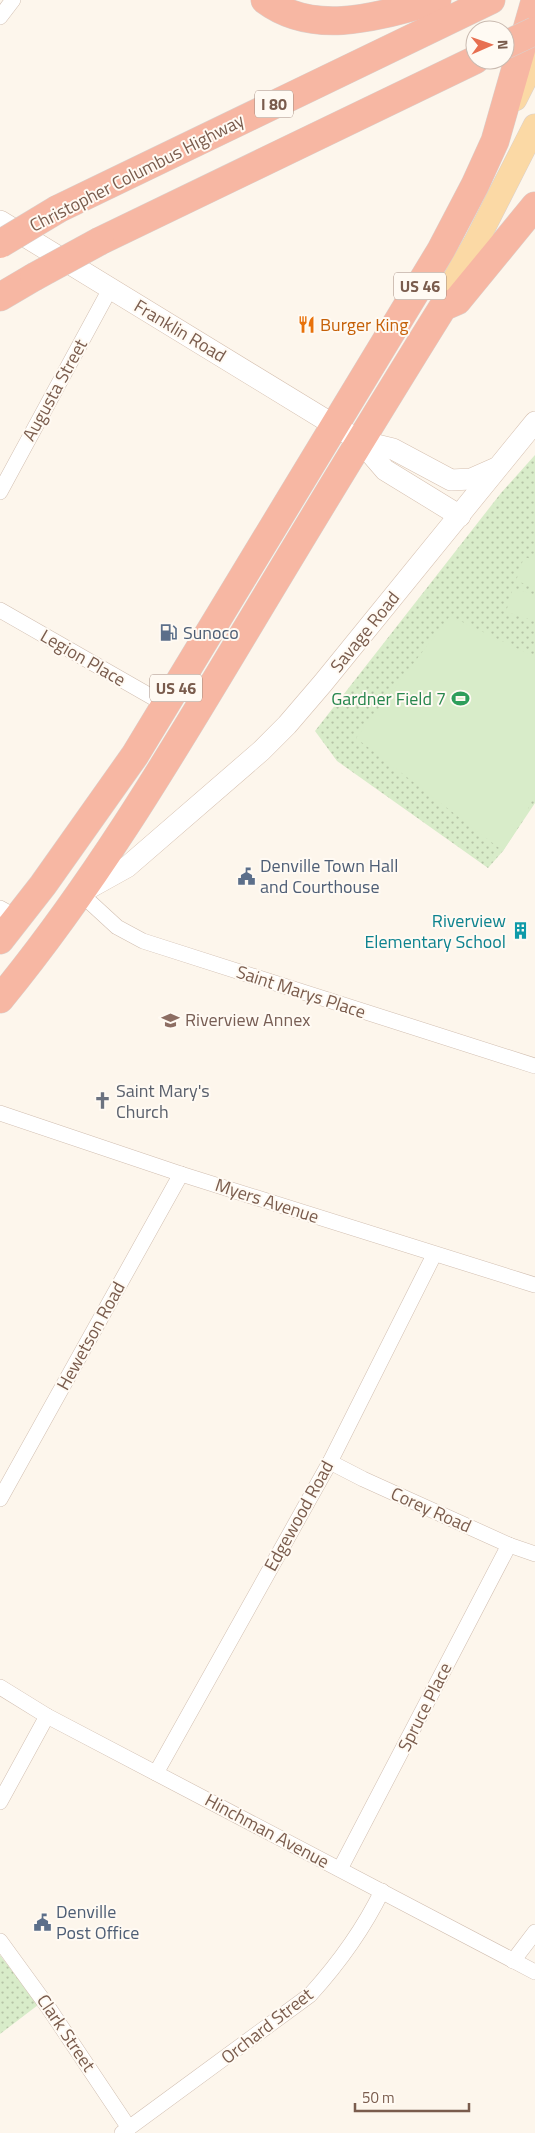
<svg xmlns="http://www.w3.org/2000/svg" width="535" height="2133" font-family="'Titillium Web',sans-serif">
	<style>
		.park { fill: url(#park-dots) }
		.pitch { fill: #d8ecc9 }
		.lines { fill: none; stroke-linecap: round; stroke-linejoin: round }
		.street-casing { stroke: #d1beb0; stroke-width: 16 }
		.secondary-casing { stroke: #d6c0b0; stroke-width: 22 }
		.primary-casing { stroke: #dad1cd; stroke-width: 25 }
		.highway-casing { stroke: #dad1cd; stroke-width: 29 }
		.street { stroke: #fff; stroke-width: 15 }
		.secondary { stroke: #fff; stroke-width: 21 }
		.primary { stroke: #fbd9a5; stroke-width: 24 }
		.highway { stroke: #f7b7a3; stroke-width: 28 }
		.highway-bridge-casing { stroke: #dad1cd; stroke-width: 29; stroke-linecap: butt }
		.highway-bridge { stroke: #f7b7a3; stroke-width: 28 }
		.labels { text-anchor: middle; stroke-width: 4; stroke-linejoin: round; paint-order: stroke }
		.shield { fill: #fffaf3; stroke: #a28b7f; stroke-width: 1 }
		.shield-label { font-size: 16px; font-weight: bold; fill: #7a5c4d }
		.street-label { font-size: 18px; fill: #7a5c4d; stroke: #fffaf3 }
		.food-label { font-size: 18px; fill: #c56008; stroke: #fffaf3; text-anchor: start }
		.service-label { font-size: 18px; fill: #4e5e75; stroke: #fffaf3; text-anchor: start }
		.leisure-label { font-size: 18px; fill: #27864d; stroke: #fffaf3; text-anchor: end }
		.culture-label { font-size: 18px; fill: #0d838f; stroke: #fffaf3; text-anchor: end }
		.education-label { font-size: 18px; fill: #785e54; stroke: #fffaf3; text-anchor: start }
		.worship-label { font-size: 18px; fill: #5b616d; stroke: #fffaf3; text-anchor: start }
	</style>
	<defs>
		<pattern id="park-dots" width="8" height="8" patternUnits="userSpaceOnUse" patternTransform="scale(1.25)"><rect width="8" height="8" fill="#d8ecc9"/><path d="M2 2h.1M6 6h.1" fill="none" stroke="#b4c2a5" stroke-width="1.8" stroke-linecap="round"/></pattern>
	</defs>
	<rect width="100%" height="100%" fill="#fdf6ec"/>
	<g class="park">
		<path d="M535,455V803L503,851L488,868L337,761L315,731L501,493Z"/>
		<path d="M0,1955L38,2005L0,2034Z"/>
	</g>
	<g class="pitch">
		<path d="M524,557L535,560V587L516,581Z"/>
		<path d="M513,588L535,595V621L506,612Z"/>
		<path d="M450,616L531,655L535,660V790C529,813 515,832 503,851L356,738Z"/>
	</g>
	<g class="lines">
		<defs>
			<g id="street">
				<path d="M0,17L13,0"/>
				<path d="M0,492L110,289"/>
				<path d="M0,610L166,705"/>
				<path d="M80,893L117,927L143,941L535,1066"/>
				<path d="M0,908L18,918"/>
				<path d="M0,1113L181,1174L535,1285"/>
				<path d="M330,1462L363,1479L509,1545L535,1554"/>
				<path d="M0,1499L181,1174"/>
				<path d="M0,1687L47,1716L535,1972"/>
				<path d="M156,1773L330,1462L434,1255"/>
				<path d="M0,1802L47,1716"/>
				<path d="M340,1869L509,1545"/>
				<path d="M0,1941L48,2007L129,2128"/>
				<path d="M513,1961L535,1932"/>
				<path d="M122,2133L310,1995C339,1963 363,1930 382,1891"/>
			</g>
			<g id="secondary">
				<path d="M0,221L360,441L385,470L460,516"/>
				<path d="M360,441L393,449L451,480L471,479L496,468"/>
				<path d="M82,892L127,867L261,751L287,725L323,683L535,422"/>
			</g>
			<g id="primary">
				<path d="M515,99L530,69L535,53"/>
				<path d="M443,307L448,291L477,240L535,126"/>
			</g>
			<g id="highway">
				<path d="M265,0C316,38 382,15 437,0"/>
				<path d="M58,209L491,0"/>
				<path d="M100,241L475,60"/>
				<path d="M0,297L34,277"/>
				<path d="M0,940L43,885L135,755L441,250L475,185L495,141L535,1"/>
				<path d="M0,999C93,886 168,760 243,635C309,525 375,416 443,307L457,301L535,206"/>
			</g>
		</defs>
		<use href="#street" class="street-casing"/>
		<use href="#secondary" class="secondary-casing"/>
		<use href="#primary" class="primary-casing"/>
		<use href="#highway" class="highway-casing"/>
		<use href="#street" class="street"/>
		<use href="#secondary" class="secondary"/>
		<use href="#primary" class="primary"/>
		<use href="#highway" class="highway"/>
		<defs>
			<g id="highway-bridge">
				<path d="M505,45L535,31"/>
				<path d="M0,244L58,209"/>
				<path d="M34,277L100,241"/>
			</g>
		</defs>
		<use href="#highway-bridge" class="highway-bridge-casing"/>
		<use href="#highway-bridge" class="highway-bridge"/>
	</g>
	<defs>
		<symbol id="restaurant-bare" viewBox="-9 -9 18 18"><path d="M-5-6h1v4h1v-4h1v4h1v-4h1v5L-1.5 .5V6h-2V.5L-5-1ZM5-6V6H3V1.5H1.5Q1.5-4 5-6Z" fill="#e8710a" stroke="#fffaf3" stroke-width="2.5" paint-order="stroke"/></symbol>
		<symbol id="fuel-bare" viewBox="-9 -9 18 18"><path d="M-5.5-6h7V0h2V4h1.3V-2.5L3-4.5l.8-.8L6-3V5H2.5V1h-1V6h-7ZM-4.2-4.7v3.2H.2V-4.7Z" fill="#5c6f8a" stroke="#fffaf3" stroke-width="2.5" paint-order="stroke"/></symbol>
		<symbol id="stadium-bare" viewBox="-9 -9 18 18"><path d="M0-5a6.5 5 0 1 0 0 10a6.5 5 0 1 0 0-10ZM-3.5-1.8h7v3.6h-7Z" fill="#2e9e5b" stroke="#fffaf3" stroke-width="2.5" paint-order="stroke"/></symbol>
		<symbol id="civic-bare" viewBox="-9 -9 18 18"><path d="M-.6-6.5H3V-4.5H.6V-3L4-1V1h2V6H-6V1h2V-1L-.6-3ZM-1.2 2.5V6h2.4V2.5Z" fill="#5c6f8a" stroke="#fffaf3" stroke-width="2.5" paint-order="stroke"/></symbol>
		<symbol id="building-bare" viewBox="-9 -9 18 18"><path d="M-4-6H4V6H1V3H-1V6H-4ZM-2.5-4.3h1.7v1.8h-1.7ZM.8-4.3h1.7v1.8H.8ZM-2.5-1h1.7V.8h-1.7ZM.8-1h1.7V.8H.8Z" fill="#0f9aa8" stroke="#fffaf3" stroke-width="2.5" paint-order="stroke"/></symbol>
		<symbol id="school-bare" viewBox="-9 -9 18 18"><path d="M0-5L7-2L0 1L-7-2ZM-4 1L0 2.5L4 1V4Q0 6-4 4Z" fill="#8d6e63" stroke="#fffaf3" stroke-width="2.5" paint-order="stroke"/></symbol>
		<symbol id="church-bare" viewBox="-9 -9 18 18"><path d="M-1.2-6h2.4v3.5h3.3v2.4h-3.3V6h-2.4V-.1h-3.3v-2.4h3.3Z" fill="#6b7280" stroke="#fffaf3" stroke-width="2.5" paint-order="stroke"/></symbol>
	</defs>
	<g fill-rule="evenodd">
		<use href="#restaurant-bare" x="294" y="312" width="25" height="25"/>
		<use href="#fuel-bare" x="156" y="620" width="25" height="25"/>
		<use href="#stadium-bare" x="448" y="686" width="25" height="25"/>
		<use href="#civic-bare" x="234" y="864" width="25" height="25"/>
		<use href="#building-bare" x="508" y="918" width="25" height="25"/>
		<use href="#school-bare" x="158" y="1008" width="25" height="25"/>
		<use href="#church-bare" x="90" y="1088" width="25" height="25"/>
		<use href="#civic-bare" x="30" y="1910" width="25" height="25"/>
	</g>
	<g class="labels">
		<g class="shield">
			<rect x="255" y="90.5" width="38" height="27" rx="4"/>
			<rect x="394" y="272.5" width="52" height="27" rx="4"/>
			<rect x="150" y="674.5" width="52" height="27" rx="4"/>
		</g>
		<g class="shield-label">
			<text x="274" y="110">I 80</text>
			<text x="420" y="292">US 46</text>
			<text x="176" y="694">US 46</text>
		</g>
		<g class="street-label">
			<text transform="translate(137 173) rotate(-27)" y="6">Christopher Columbus Highway</text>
			<text transform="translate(180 331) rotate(31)" y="6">Franklin Road</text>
			<text transform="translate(55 390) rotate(-61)" y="6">Augusta Street</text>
			<text transform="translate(365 632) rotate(-51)" y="6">Savage Road</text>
			<text transform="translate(83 658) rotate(30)" y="6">Legion Place</text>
			<text transform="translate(301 992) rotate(18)" y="6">Saint Marys Place</text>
			<text transform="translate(267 1201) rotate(18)" y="6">Myers Avenue</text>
			<text transform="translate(91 1336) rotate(-61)" y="6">Hewetson Road</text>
			<text transform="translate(431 1510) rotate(24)" y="6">Corey Road</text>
			<text transform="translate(299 1516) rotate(-61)" y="6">Edgewood Road</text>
			<text transform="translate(425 1707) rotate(-63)" y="6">Spruce Place</text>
			<text transform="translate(267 1831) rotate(28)" y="6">Hinchman Avenue</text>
			<text transform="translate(267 2026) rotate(-38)" y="6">Orchard Street</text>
			<text transform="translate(66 2033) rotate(56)" y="6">Clark Street</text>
		</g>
		<g class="food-label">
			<text x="320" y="331">Burger King</text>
		</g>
		<g class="service-label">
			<text x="183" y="639">Sunoco</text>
			<text x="260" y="872">Denville Town Hall<tspan x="260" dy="21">and Courthouse</tspan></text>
			<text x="56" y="1918">Denville<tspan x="56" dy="21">Post Office</tspan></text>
		</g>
		<g class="leisure-label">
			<text x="446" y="705">Gardner Field 7</text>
		</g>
		<g class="culture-label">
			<text x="506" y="927">Riverview<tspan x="506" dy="21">Elementary School</tspan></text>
		</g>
		<g class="education-label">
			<text x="185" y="1026">Riverview Annex</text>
		</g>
		<g class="worship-label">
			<text x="116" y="1097">Saint Mary's<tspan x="116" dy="21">Church</tspan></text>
		</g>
	</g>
	<g transform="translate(490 45) rotate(88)"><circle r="24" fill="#fffaf3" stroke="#cabbb1"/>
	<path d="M0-4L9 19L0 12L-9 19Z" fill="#e76f51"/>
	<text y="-8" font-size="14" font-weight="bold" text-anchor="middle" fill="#7a5c4d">N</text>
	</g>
	<path d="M355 2103v8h114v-8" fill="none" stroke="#7a5c4d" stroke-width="2.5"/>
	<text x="362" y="2103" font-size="15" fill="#7a5c4d" stroke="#fffaf3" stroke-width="4" paint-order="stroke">50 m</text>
</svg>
